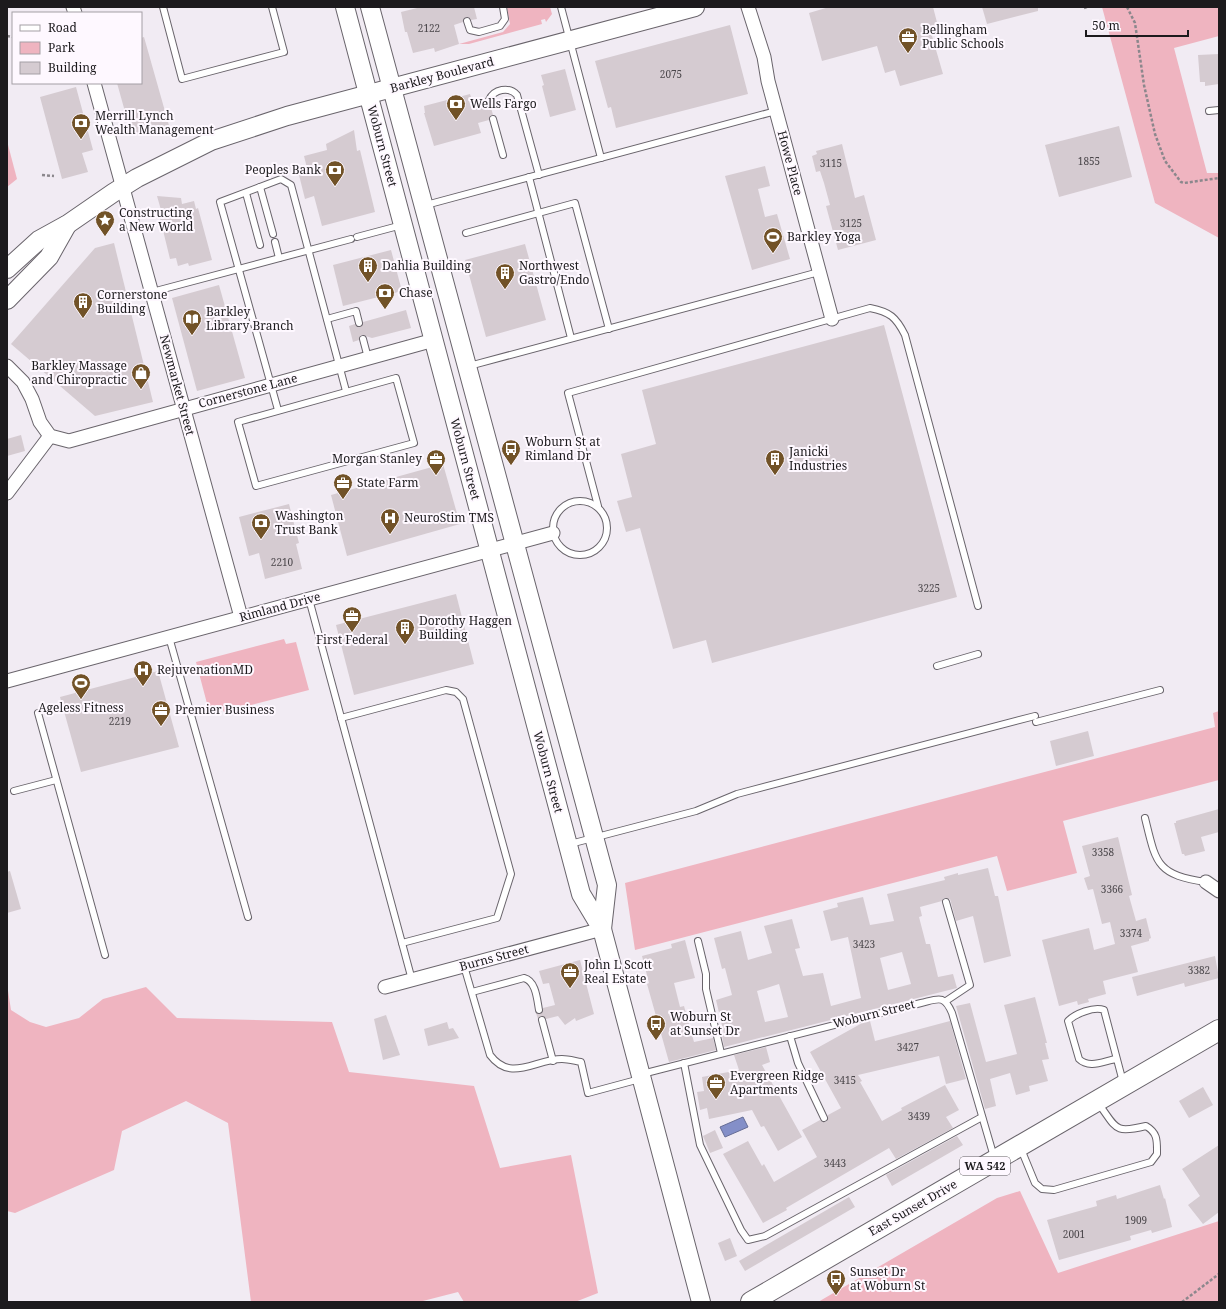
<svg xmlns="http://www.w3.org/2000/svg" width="1226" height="1309" font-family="'Noto Serif',serif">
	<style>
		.green { fill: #efb4c0 }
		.water { fill: #848fc8; stroke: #656c95 }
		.building { fill: #d5cbd1; fill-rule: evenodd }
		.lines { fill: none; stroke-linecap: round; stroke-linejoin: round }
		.service-casing { stroke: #69646b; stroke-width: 8 }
		.minor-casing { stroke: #69646b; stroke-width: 15 }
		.secondary-casing { stroke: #69646b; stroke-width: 20 }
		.primary-casing { stroke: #69646b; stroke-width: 22 }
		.path { stroke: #8b878c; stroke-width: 2.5; stroke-dasharray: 3 2; stroke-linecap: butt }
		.service { stroke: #fff; stroke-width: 6 }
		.minor { stroke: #fff; stroke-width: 13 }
		.secondary { stroke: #fff; stroke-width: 18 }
		.primary { stroke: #fff; stroke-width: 20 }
		.labels { text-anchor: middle; stroke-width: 4; stroke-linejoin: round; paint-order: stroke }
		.number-label { font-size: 10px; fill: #4a464a }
		.shield { fill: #fef8ff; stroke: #605d61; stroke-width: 1 }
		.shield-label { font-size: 11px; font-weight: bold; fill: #1c1a1d }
		.poi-label { font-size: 12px; fill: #1c1a1d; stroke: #fef8ff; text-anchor: start }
		.street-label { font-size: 12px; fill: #1c1a1d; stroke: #fef8ff }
	</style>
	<rect width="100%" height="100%" fill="#f1ebf3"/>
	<g class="green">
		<path d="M507,7H550L552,14L546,22L545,19L541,20L542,24L469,44H459L503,32L510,24Z"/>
		<path d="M1102,7H1219V36L1174,48L1207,173H1219V238L1155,203Z"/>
		<path d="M7,141L17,179L7,187Z"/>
		<path d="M284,639L286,644L296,642L309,690L224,712L222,708L209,711L196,662Z"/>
		<path d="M1219,711V780L1063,821L1077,873L1007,891L997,856L635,950L625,883L1215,727L1213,713Z"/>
		<path d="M7,984L11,1010L30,1022L46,1027L79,1018L103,999L146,987L177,1018L332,1022L349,1072L474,1086L500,1168L571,1155L598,1293L575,1302H464L458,1292L419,1302H251L228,1123L186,1101L122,1131L114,1170L15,1213L7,1211Z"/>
		<path d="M1020,1191L1058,1273L1219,1221V1302H818L997,1198Z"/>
	</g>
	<path class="water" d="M743,1117L748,1127L725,1137L720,1127Z"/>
	<g class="building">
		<path d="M421,7H474L477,19L471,20L466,17L463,22L454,25L459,44L435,52L434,48L413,53L407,32H405L401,12Z"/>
		<path d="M829,7H933L939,30L935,31L936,35L932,36L943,74L900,86L895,70L885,73L877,46L822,61L809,13Z"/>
		<path d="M982,7H1038V11L987,24Z"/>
		<path d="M730,25L748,94L616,128L611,107L608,108L595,61Z"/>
		<path d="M144,37L170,129L140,136L133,132L129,126L117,83H141V38Z"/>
		<path d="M1219,54V84L1205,86V82H1200L1198,55Z"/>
		<path d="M565,69L576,110L550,117L542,86L544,85L541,75Z"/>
		<path d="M76,87L93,150L82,153L88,172L62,179L40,97Z"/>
		<path d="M470,94L473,103L485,100L486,104H490L493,115L490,116L489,120L478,123L481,133L434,146L424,113H425L424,106Z"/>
		<path d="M1119,126L1132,177L1059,197L1045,145Z"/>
		<path d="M354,130L357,151L360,150L375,212L322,226L314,196L305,199L298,171L307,168L304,156L327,150L326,144Z"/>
		<path d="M842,144L855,198L864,195L876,240L838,250L826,206L830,205L824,183L820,171L816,172L812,156L817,154L816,151Z"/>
		<path d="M765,166L770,186L758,189L765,217L777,214L790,259L752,270L725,176Z"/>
		<path d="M157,196L181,198L182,204L194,201L196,209L198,208L212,260L189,266L188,263L178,266L176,258L170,259L160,218L163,217Z"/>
		<path d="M114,243L153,402L95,416L11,344L95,248Z"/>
		<path d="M525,244L546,320L486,337L465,260Z"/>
		<path d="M391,250L402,291L343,306L333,265Z"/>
		<path d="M219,285L245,378L197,391L172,298Z"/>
		<path d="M406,310L411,328L372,338L362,335L360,336L359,340L353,342L349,326L355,324L360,327L363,322Z"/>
		<path d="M884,325L957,597L712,663L706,640L673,649L640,528L626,532L617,501L632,497L621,454L656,444L642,390Z"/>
		<path d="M21,435L25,451L7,456V439Z"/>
		<path d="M443,464L460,524L347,556L331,495Z"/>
		<path d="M289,504L299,543L296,544L302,569L265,579L259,553L249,556L239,517Z"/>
		<path d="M456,594L474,664L354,695L336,625Z"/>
		<path d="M158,671L179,747L81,772L60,697Z"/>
		<path d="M1088,731L1094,756L1056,766L1050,741Z"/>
		<path d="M1219,809V832L1201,837L1205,851L1185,856L1184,854H1182L1174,823H1176V821Z"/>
		<path d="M1118,837L1132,895L1129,896L1136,921L1146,918L1151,938L1149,939V941L1131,946L1138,972L1103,981L1106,994L1088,999L1089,1002L1078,1005L1077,1001L1059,1006L1042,940L1089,928L1094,950L1115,944L1110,922L1102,924L1093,889L1088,890L1084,878L1090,876L1082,846Z"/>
		<path d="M988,868L995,896H998L1011,956L984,963L973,916L956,921L950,899L944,898L942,901L920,907L922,916L919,917L926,944H930L938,977L953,974L957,988L724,1047L722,1035L724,1034L716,1000L732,995L725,968L722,969L714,938L741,931L748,960L772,953L764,926L792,919L800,948L795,949L803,976L823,973L831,1006L861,998L848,937L831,941L823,911L838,907L837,903L863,897L870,925L894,921L887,894L945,880L944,877L958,873V875ZM902,952L911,984L888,990L880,958ZM779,984L788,1017L765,1022L757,991Z"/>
		<path d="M10,871L21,909L7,913V872Z"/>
		<path d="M685,940L695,978L674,983L680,1007L684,1006L694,1042L713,1038L716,1050L669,1062L647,984L649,983L642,956L672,948L671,944Z"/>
		<path d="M1215,956L1219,978L1185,987L1184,983L1137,996L1132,977Z"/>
		<path d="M580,960L594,1014L576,1021L575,1018L565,1025L558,1016L546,1019L541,1016L538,1019L536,1013L540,1014L543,1012V1008L555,1005L549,983L543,984L539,971Z"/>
		<path d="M1035,997L1047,1043H1045L1049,1059L1042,1060L1048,1081L1029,1086L1030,1091L1016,1095L1010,1073L990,1079L996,1106L985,1109L956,1006L970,1003L986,1062L1017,1054L1004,1005Z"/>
		<path d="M386,1015L400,1055L383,1060L374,1019Z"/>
		<path d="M870,1021L875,1041L950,1021L966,1079L946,1084L939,1056L858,1075L862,1081L860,1082L882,1121L902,1110L901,1108L945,1085L959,1110L946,1117L953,1128L896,1159L889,1148L786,1208L787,1210L763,1223L723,1154L748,1141L762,1166L764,1164L774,1182L817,1157L802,1130L820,1120L826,1122L828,1115L841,1108L810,1052L864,1022Z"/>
		<path d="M447,1022L449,1029L453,1028L459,1038L428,1046L424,1029Z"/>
		<path d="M766,1047L770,1062L762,1065L802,1137L778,1151L764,1126L761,1127L752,1110L709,1119L707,1108L700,1110L697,1092L704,1091L702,1077L739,1070L734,1055Z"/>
		<path d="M1203,1087L1213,1105L1189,1118L1179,1101Z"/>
		<path d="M715,1130L723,1148L710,1153L703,1136Z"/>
		<path d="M957,1136L963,1145L892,1186L886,1175Z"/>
		<path d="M1219,1145V1212L1203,1224L1188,1205L1200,1196L1182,1169Z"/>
		<path d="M1160,1185L1164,1199L1165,1198L1172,1227L1152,1233L1151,1230L1130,1236L1131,1240L1059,1260L1047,1220L1097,1206L1096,1201L1116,1195L1117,1199Z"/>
		<path d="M849,1197L855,1207L745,1271L739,1261Z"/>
		<path d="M730,1238L737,1256L725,1261L718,1243Z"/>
	</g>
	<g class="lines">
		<defs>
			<g id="service">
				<path d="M163,7L182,79L284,52L272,7"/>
				<path d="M561,7L601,158"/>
				<path d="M467,21L470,30L479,32L500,26L505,19L503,7"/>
				<path d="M489,100C494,89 509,86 517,95L539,175"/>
				<path d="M1209,111L1219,110"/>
				<path d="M493,119L503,155"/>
				<path d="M529,177L571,338"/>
				<path d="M260,187L273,234"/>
				<path d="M246,193L260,245"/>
				<path d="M426,205L776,111"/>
				<path d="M466,233L575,203L609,329"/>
				<path d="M357,237L402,225"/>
				<path d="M275,242L279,258"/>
				<path d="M152,292L351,239"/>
				<path d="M327,319L356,311L359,323"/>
				<path d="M363,339L368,358"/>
				<path d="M469,366L819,272"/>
				<path d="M396,378L414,443L256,486L238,422Z"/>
				<path d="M278,410L220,202L281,179L291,185L346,391"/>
				<circle cx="580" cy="528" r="27"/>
				<path d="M598,506L568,393L870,308C890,312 896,317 905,335L978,606"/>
				<path d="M309,599L412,980"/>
				<path d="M169,637L248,917"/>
				<path d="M937,666L978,654"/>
				<path d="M38,713L105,955"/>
				<path d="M341,718L446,690L456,692L463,699L511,874L497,918L402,943"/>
				<path d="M1036,722L1160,690"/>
				<path d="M14,791L56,780"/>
				<path d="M1145,818C1156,863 1156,875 1206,882"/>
				<path d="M570,844L696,811L737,794L1035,716"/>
				<path d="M946,902L970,985L946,1001"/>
				<path d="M698,941L706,974V989L721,1053"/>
				<path d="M464,966L490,1055C511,1083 535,1059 562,1059C568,1059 575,1061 581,1062L588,1093L640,1079"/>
				<path d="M472,992L524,978C536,981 537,999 539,1010"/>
				<path d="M542,1020L553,1061"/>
				<path d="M790,1036L798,1063L824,1118"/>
				<path d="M1116,1059C1104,1061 1089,1069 1079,1059L1068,1021C1075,1014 1094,1006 1104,1010L1123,1082"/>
				<path d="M684,1063L700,1145L741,1230L748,1240L765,1236L982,1117"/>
				<path d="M642,1074L921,1003C938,999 944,994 952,1013L994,1157"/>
				<path d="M1021,1149L1035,1183L1042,1189L1054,1190L1151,1162L1157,1154C1157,1141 1158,1133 1146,1126C1113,1134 1117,1128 1098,1103"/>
			</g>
			<g id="minor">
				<path d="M73,7L75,13"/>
				<path d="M748,7L764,57L768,81L832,319"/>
				<path d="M94,83L241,617"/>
				<path d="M7,366L23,382L32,399L40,422L50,436L69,441L434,340"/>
				<path d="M7,493L50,436"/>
				<path d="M7,681L553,533"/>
				<path d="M1206,882L1219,891"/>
				<path d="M385,987L602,929"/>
			</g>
			<g id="secondary">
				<path d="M345,7L581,894L602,929L701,1302"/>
				<path d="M370,7L607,885L602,929"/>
				<path d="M7,269L39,240L68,224L113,193L137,178L211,141L287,116L695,7"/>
				<path d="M7,300L49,257L67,225"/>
			</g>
			<path id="primary" d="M751,1302L1219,1030"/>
		</defs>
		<use href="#service" class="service-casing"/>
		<use href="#minor" class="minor-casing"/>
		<use href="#secondary" class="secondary-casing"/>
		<use href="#primary" class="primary-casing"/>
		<g class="path">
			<path d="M1127,7L1135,23L1144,85L1155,134L1165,161L1181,182L1184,183L1219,178"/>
			<path d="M1084,8L1087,7"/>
			<path d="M7,36L13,37"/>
			<path d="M42,175L54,176"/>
			<path d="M1182,1302L1219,1274"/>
		</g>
		<use href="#service" class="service"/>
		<use href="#minor" class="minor"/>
		<use href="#secondary" class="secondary"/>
		<use href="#primary" class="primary"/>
	</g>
	<defs>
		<symbol id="office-pin" viewBox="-11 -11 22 30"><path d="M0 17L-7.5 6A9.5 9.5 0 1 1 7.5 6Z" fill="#715227" stroke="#fef8ff"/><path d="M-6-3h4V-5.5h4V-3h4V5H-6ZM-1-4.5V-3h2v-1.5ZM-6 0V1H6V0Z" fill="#fff"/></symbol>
		<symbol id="bank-pin" viewBox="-11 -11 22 30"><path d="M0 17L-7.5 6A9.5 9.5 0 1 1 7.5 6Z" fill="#715227" stroke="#fef8ff"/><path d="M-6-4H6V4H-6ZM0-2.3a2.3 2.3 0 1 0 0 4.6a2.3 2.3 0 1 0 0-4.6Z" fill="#fff"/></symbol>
		<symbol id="sight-pin" viewBox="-11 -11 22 30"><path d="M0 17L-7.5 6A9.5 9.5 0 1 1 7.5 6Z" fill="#715227" stroke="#fef8ff"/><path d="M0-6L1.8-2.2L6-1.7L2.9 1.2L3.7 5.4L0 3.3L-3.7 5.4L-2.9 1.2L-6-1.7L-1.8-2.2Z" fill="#fff"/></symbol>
		<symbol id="stadium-pin" viewBox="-11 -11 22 30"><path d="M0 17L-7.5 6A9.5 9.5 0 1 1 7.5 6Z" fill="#715227" stroke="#fef8ff"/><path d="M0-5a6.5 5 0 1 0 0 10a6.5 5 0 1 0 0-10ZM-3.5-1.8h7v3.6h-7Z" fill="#fff"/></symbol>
		<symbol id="building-pin" viewBox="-11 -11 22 30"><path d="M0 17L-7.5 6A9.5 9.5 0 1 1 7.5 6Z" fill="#715227" stroke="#fef8ff"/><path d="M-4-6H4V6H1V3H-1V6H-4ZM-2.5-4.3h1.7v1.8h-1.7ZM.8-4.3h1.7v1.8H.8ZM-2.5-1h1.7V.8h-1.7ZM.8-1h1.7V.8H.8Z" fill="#fff"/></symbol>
		<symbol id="library-pin" viewBox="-11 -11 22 30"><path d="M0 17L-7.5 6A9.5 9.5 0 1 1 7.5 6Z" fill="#715227" stroke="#fef8ff"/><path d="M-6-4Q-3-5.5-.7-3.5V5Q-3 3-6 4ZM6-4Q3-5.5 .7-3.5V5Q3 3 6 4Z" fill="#fff"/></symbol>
		<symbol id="shop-pin" viewBox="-11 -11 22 30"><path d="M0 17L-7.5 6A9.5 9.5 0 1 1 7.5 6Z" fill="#715227" stroke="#fef8ff"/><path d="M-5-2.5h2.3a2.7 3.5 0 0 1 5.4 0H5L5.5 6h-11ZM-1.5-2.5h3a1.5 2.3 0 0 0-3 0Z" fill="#fff"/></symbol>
		<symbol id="bus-pin" viewBox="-11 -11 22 30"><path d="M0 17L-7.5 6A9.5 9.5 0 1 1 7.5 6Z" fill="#715227" stroke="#fef8ff"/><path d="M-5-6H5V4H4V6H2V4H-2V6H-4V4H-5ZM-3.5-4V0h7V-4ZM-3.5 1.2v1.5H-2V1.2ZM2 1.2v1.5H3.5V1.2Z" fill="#fff"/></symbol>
		<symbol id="hospital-pin" viewBox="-11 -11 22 30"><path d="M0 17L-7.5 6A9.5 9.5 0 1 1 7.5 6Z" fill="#715227" stroke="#fef8ff"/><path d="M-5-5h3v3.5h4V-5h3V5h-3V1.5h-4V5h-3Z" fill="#fff"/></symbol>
	</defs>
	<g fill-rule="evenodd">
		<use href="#office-pin" x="897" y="26" width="22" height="30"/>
		<use href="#bank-pin" x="445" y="93" width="22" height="30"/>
		<use href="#bank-pin" x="70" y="112" width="22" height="30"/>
		<use href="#bank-pin" x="324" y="159" width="22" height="30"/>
		<use href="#sight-pin" x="94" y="209" width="22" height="30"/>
		<use href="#stadium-pin" x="762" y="226" width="22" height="30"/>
		<use href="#building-pin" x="357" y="255" width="22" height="30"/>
		<use href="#building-pin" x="494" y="262" width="22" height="30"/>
		<use href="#bank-pin" x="374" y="282" width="22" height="30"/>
		<use href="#building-pin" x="72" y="291" width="22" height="30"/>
		<use href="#library-pin" x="181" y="308" width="22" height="30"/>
		<use href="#shop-pin" x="130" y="362" width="22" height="30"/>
		<use href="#bus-pin" x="500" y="438" width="22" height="30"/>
		<use href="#office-pin" x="425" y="448" width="22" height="30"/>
		<use href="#building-pin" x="764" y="448" width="22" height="30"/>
		<use href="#office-pin" x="332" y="472" width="22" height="30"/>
		<use href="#hospital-pin" x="379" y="507" width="22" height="30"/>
		<use href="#bank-pin" x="250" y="512" width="22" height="30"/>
		<use href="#office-pin" x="341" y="605" width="22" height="30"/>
		<use href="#building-pin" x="394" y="617" width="22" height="30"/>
		<use href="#hospital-pin" x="132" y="659" width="22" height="30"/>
		<use href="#stadium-pin" x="70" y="672" width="22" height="30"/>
		<use href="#office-pin" x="150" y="699" width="22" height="30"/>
		<use href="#office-pin" x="559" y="961" width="22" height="30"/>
		<use href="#bus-pin" x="645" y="1013" width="22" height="30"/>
		<use href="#office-pin" x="705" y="1072" width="22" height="30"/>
		<use href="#bus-pin" x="825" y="1268" width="22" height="30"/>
	</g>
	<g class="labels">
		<g class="number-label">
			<text x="429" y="32">2122</text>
			<text x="671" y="78">2075</text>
			<text x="1089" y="165">1855</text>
			<text x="831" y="167">3115</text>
			<text x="851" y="227">3125</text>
			<text x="282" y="566">2210</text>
			<text x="929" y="592">3225</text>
			<text x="120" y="725">2219</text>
			<text x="1103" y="856">3358</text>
			<text x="1112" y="893">3366</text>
			<text x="1131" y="937">3374</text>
			<text x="864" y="948">3423</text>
			<text x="1199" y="974">3382</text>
			<text x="908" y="1051">3427</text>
			<text x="845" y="1084">3415</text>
			<text x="919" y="1120">3439</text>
			<text x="835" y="1167">3443</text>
			<text x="1136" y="1224">1909</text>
			<text x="1074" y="1238">2001</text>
		</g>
		<rect class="shield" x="960" y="1157" width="50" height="18" rx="3"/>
		<g class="shield-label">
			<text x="985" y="1170">WA 542</text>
		</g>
		<g class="poi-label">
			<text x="922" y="34">Bellingham<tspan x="922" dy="14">Public Schools</tspan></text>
			<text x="470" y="108">Wells Fargo</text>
			<text x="95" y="120">Merrill Lynch<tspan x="95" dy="14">Wealth Management</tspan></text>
			<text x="321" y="174" text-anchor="end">Peoples Bank</text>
			<text x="119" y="217">Constructing<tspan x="119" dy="14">a New World</tspan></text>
			<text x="787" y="241">Barkley Yoga</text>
			<text x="382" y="270">Dahlia Building</text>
			<text x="519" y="270">Northwest<tspan x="519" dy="14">Gastro/Endo</tspan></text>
			<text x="399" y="297">Chase</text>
			<text x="97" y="299">Cornerstone<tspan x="97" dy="14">Building</tspan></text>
			<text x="206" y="316">Barkley<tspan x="206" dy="14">Library Branch</tspan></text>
			<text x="127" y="370" text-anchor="end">Barkley Massage<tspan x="127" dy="14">and Chiropractic</tspan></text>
			<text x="525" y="446">Woburn St at<tspan x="525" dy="14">Rimland Dr</tspan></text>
			<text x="789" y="456">Janicki<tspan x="789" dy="14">Industries</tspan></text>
			<text x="422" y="463" text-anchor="end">Morgan Stanley</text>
			<text x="357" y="487">State Farm</text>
			<text x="275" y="520">Washington<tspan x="275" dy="14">Trust Bank</tspan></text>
			<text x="404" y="522">NeuroStim TMS</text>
			<text x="419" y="625">Dorothy Haggen<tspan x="419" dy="14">Building</tspan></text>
			<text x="352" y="644" text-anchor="middle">First Federal</text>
			<text x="157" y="674">RejuvenationMD</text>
			<text x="81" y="712" text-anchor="middle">Ageless Fitness</text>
			<text x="175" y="714">Premier Business</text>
			<text x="584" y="969">John L Scott<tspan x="584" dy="14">Real Estate</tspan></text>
			<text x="670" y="1021">Woburn St<tspan x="670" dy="14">at Sunset Dr</tspan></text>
			<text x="730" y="1080">Evergreen Ridge<tspan x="730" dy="14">Apartments</tspan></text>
			<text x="850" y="1276">Sunset Dr<tspan x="850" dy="14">at Woburn St</tspan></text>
		</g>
		<g class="street-label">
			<text transform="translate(442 75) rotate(-15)" y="4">Barkley Boulevard</text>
			<text transform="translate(382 146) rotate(75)" y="4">Woburn Street</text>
			<text transform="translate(790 163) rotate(75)" y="4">Howe Place</text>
			<text transform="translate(177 385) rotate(75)" y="4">Newmarket Street</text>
			<text transform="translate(248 391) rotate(-15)" y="4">Cornerstone Lane</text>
			<text transform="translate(465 459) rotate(75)" y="4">Woburn Street</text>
			<text transform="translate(280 607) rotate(-15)" y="4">Rimland Drive</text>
			<text transform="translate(548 772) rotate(75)" y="4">Woburn Street</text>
			<text transform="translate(494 958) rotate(-15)" y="4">Burns Street</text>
			<text transform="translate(874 1014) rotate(-14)" y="4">Woburn Street</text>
			<text transform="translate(913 1208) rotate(-30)" y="4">East Sunset Drive</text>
		</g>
	</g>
	<rect width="1226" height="1309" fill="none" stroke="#1c1a1d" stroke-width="16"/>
	<rect x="12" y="12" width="130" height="72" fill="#fef8ff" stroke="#a49fa5"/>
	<rect x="20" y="25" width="20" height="6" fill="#ffffff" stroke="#a49fa5"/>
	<text x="48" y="32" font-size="12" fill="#1c1a1d">Road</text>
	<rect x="20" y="42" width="20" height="12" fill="#efb4c0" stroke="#a49fa5"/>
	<text x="48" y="52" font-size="12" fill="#1c1a1d">Park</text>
	<rect x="20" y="62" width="20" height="12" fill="#d5cbd1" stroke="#a49fa5"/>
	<text x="48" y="72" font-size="12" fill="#1c1a1d">Building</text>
	<path d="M1086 30v6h102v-6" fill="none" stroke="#1c1a1d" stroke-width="2"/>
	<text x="1092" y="30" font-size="12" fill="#1c1a1d" stroke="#fef8ff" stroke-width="3" paint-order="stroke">50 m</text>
</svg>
